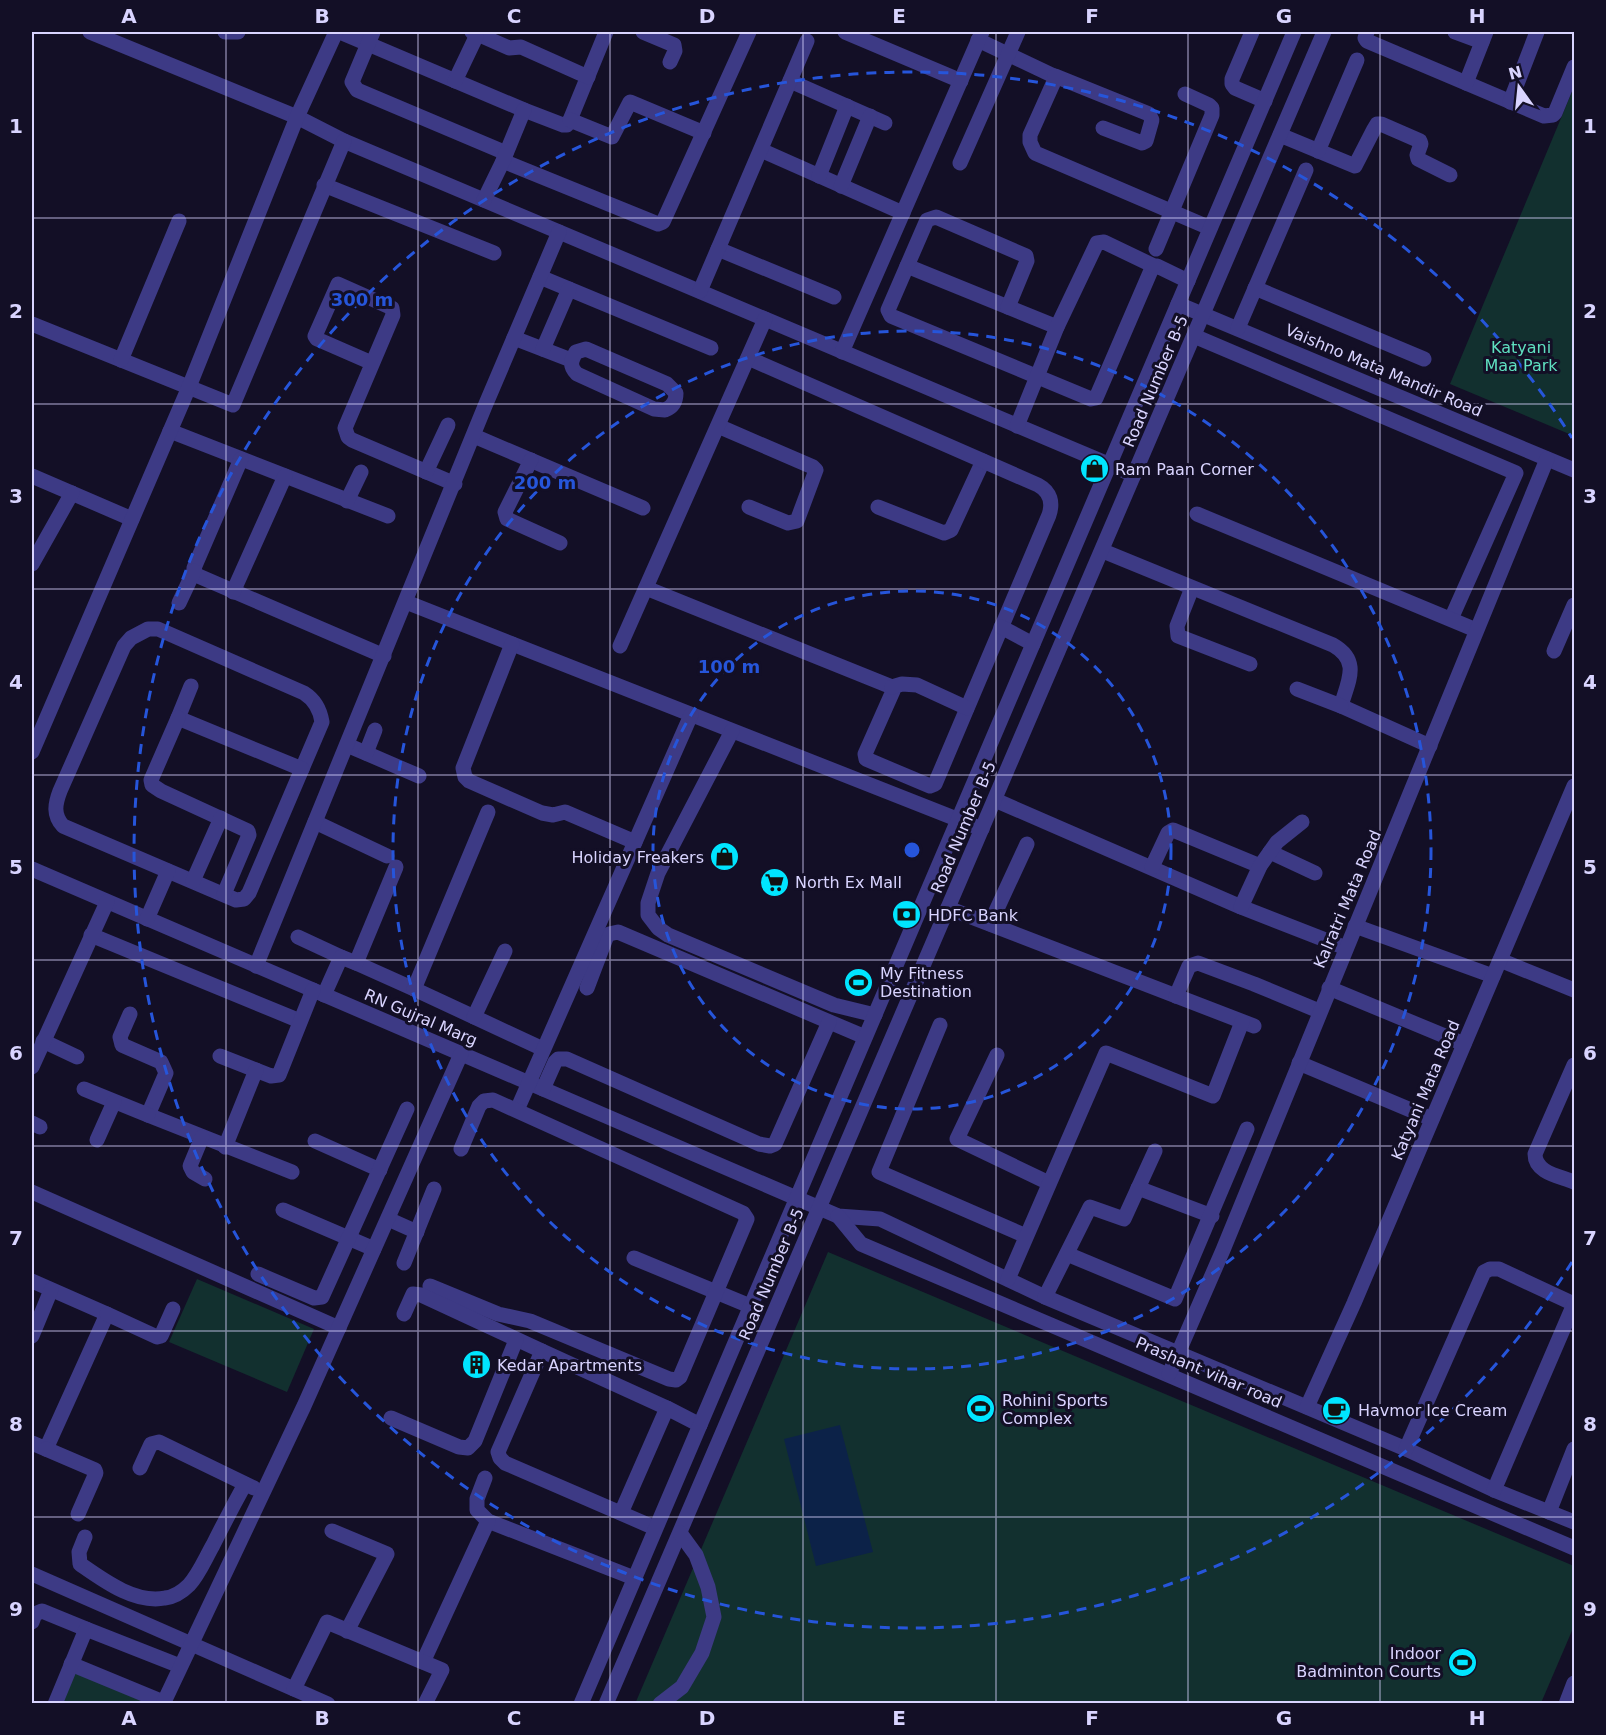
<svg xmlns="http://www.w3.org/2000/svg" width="1606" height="1735" font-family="'DejaVu Sans',sans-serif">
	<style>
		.green { fill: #12302f }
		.water { fill: #0c2248 }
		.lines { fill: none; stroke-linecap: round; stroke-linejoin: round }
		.minor { stroke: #3d3a85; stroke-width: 15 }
		.grid { fill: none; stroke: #d9d4ff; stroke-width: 1.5; stroke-opacity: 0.55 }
		.ring { fill: none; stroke: #2655da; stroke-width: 3; stroke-dasharray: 10 8 }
		.labels { text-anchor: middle; stroke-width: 6; stroke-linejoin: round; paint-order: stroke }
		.park-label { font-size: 16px; fill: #5fe0c0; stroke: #130f26 }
		.street-label { font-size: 16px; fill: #d9d4ff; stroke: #130f26 }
		.poi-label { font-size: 16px; fill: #d9d4ff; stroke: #130f26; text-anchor: start }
		.centre { fill: #2655da; stroke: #130f26; stroke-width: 3 }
		.ring-label { font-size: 18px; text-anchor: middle; font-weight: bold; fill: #2655da; stroke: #130f26; stroke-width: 6; stroke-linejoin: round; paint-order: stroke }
		.neatline { fill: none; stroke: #d9d4ff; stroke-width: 2 }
		.grid-label { font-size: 20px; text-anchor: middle; font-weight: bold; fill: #d9d4ff }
	</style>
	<rect width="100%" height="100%" fill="#130f26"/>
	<g class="green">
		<path d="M1574,87V436L1450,384Z"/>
		<path d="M828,1252L1574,1566V1626L1541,1703L635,1704Z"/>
		<path d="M197,1279L314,1329L287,1392L169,1342Z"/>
		<path d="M74,1672L151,1704H61Z"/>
	</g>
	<path class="water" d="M840,1425L873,1552L816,1566L784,1439Z"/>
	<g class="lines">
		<g class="minor">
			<path d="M90,32L297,117L344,141L1134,475"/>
			<path d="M225,32H238"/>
			<path d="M340,32L524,110L563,125H567L570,120L606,32"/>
			<path d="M373,32L352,82L357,90L506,153"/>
			<path d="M643,32L674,45L675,51L670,62"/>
			<path d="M845,32L961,81"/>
			<path d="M1252,32L1232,79V84L1235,88L1265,101"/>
			<path d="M1367,32L1365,38L1367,41L1544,116L1553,115L1555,113L1574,67"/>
			<path d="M1455,32L1482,42"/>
			<path d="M475,33L509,48L521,47L588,77"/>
			<path d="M978,40L1056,77L1030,135V142L1035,153L1210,228"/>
			<path d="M1055,76L1149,114L1152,120L1146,141L1142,143L1103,128"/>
			<path d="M455,81L476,37L475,33L472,32"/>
			<path d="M790,81L885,123"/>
			<path d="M1466,83L1486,32"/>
			<path d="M1510,102L1537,32"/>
			<path d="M570,120L612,137L630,102L704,133"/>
			<path d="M1280,135L1355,166L1374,129L1377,124H1381L1420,141L1421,144L1417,155L1418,159L1450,175"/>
			<path d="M761,150L903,213"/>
			<path d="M1318,151L1357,60"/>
			<path d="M503,161L658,224L663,222L749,32"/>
			<path d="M960,163L1018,32"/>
			<path d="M819,176L847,106"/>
			<path d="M324,185L494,253"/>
			<path d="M841,186L870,116"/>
			<path d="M484,200L503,161L524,110"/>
			<path d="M718,249L834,297"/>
			<path d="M1156,249L1212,115V108L1209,105L1185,94"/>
			<path d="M907,266L1057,327"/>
			<path d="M540,277L711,348"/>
			<path d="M1255,288L1424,359"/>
			<path d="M700,291L807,41"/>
			<path d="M1178,304L1574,470"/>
			<path d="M1008,307L1027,261L1026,256L936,217L927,220L888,310L891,316L1091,399L1096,398L1152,268L1157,266L1188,281"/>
			<path d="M32,324L233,405L344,141"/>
			<path d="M1238,328L1306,170"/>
			<path d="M1194,336L1516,473L1451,619"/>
			<path d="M514,338L571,360"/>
			<path d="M543,349L569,289"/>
			<path d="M586,349L667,384L676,393C676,401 673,407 665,410L654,409L577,374C569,366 571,361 576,352Z"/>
			<path d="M842,352L982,32"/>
			<path d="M121,360L179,221"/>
			<path d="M372,363L317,339L315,336L338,284L392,308L393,315L345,428L348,437L352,440L455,484"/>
			<path d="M718,426L813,467L816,470L797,521L788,523L749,507"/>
			<path d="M1017,426L1057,327L1097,243L1104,242L1154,266"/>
			<path d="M170,431L388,516"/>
			<path d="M474,436L643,508"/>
			<path d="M241,459L194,568L196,575L384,656"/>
			<path d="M531,460L505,512L507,519L560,543"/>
			<path d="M426,472L448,425"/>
			<path d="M32,476L132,519"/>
			<path d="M347,501L361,472"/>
			<path d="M878,507L944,533L951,530L983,461"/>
			<path d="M1197,514L1476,630"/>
			<path d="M1103,551L1333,645C1361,661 1348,681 1341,706L1430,746"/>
			<path d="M32,564L72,493"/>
			<path d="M646,588L892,687L893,691L865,754L866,759L930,786L935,784L1049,515C1053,503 1051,492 1038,485L748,358"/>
			<path d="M1192,588L1177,626L1178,636L1250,664"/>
			<path d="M233,592L285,476"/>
			<path d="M406,602L982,829"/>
			<path d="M179,603L194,571"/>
			<path d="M1001,627L1033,644"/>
			<path d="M148,629H158L304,693C315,700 320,709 322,722L249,893L244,899L236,900L63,826C53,815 55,804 60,791L124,646L131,638Z"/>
			<path d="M512,644L463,768L465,777L469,781L542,813L553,815L565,812L635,842"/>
			<path d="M620,646L765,319"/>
			<path d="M1554,651L1574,605"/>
			<path d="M191,686L178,718L302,769"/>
			<path d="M892,687L902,684L917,685L967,708"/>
			<path d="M1297,689L1341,706"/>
			<path d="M178,718L151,780L152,785L161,791L248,831L249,835L224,894"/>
			<path d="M732,731L658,873L648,903V915L658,928L668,935L834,1005L875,1015"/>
			<path d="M347,745L419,776"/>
			<path d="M32,752L189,387L297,117L336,32"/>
			<path d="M366,753L375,730"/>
			<path d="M995,800L1241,907L1346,948"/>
			<path d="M315,822L387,856"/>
			<path d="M1270,852L1315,873"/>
			<path d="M1152,867L1168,833L1173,830L1260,866"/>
			<path d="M32,869L838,1216L880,1219L1045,1297L1406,1449L1494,1490L1574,1522"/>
			<path d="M193,881L221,818"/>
			<path d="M1241,907L1260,866L1277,842L1302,822"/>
			<path d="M948,908L1254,1026"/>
			<path d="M147,919L168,871"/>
			<path d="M990,924L1027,844"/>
			<path d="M1355,926L1493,976"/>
			<path d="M91,935L300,1021"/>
			<path d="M298,937L341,957"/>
			<path d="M1500,960L1574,990"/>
			<path d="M356,963L414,989L488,812"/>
			<path d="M256,966L485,406L559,232"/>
			<path d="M587,988L606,938L609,934L618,932L865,1037"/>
			<path d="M1329,988L1464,1044"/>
			<path d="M414,989L543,1049"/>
			<path d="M324,995L341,957L356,963L396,867"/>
			<path d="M1176,996L1189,966L1198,963L1254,984L1319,1011"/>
			<path d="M130,1014L120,1037L122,1045L161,1062L166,1073L148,1115L292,1172"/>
			<path d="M474,1017L505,951"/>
			<path d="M940,1025L879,1172L1026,1236"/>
			<path d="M43,1041L77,1057"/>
			<path d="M997,1055L957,1139L1049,1183"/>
			<path d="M220,1056L271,1076L279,1075L313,990"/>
			<path d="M1299,1063L1432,1119"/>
			<path d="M1574,1065L1535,1154C1535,1173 1560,1176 1574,1182"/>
			<path d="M32,1067L107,902"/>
			<path d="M84,1089L148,1115"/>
			<path d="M543,1089L555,1062L558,1059H567L759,1144L770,1146L775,1144L829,1022"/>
			<path d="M517,1110L691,715"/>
			<path d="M32,1123L40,1127"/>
			<path d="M202,1137L190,1166L193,1172L205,1179"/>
			<path d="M97,1140L114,1102"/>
			<path d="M315,1141L380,1170"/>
			<path d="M225,1147L256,1070"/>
			<path d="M1138,1188L1212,1216"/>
			<path d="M32,1192L339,1328"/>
			<path d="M283,1210L374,1249"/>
			<path d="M838,1216L861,1244L1574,1548"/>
			<path d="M388,1219L417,1232"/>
			<path d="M1067,1254L1175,1299L1247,1129"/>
			<path d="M634,1258L750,1306"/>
			<path d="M404,1263L434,1189"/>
			<path d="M258,1274L314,1298L322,1297L407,1109"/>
			<path d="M1008,1279L1106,1053L1213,1096L1242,1022"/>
			<path d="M32,1281L107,1314L46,1449L32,1443"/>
			<path d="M430,1286L498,1314L530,1321L669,1379L676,1380L680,1377L747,1219L743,1213L493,1100L484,1101L479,1106L461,1149"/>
			<path d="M1045,1297L1090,1207L1124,1219L1155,1151"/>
			<path d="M107,1314L157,1337L161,1336L173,1309"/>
			<path d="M404,1314L413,1294L421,1295L542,1351L498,1452L500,1458L505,1463L655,1528"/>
			<path d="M32,1336L51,1290"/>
			<path d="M542,1351L667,1408"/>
			<path d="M1169,1374L1223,1250L1547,459"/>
			<path d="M1307,1407L1354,1303L1574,786"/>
			<path d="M391,1418L459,1447L468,1448L475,1441L516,1340"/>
			<path d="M46,1449L95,1470L96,1473L78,1514"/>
			<path d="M1406,1449L1484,1272L1490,1269H1499L1574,1304"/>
			<path d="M140,1468L151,1444L159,1442L254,1488"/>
			<path d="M485,1478L477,1499V1510L488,1521L634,1578"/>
			<path d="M1494,1490L1574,1304"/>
			<path d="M1549,1512L1574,1449"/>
			<path d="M621,1513L667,1408L700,1425"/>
			<path d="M332,1531L387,1554L347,1631"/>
			<path d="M85,1537L79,1552L80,1564C103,1580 135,1604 165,1598C174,1597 182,1592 189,1585C199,1574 205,1559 213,1545C223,1525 234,1504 245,1484"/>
			<path d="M32,1574L328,1704"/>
			<path d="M32,1622L35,1614L42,1611L86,1629"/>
			<path d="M423,1662L488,1521"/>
			<path d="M71,1664L163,1702"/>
			<path d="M294,1689L327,1622L442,1670L425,1704"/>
			<path d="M55,1704L86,1629L180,1666"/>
			<path d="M163,1704L304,1406L461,1054"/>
			<path d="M581,1704L1294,32"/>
			<path d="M606,1704L1324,32"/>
			<path d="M660,1704L682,1687L702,1653L714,1617L708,1587L696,1555L680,1533"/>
			<path d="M1566,1704L1574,1683"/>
		</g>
	</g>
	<path class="grid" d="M226,32V1704M418,32V1704M610,32V1704M803,32V1704M996,32V1704M1188,32V1704M1380,32V1704M32,218H1574M32,404H1574M32,589H1574M32,775H1574M32,960H1574M32,1146H1574M32,1331H1574M32,1517H1574"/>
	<g class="ring">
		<circle cx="912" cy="850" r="259"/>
		<circle cx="912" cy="850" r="519"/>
		<path d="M1572 1262A778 778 0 1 1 1572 438"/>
	</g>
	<defs>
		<symbol id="shop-disc" viewBox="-11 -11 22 22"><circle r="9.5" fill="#00e5ff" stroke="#130f26"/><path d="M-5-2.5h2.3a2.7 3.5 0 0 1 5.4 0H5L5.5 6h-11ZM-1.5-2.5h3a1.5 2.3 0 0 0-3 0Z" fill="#111"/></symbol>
		<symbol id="supermarket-disc" viewBox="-11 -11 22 22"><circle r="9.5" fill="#00e5ff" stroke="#130f26"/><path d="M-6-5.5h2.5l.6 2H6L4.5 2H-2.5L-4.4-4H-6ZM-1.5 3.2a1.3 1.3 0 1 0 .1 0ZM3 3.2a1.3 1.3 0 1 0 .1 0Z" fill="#111"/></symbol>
		<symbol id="bank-disc" viewBox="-11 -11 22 22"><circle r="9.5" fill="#00e5ff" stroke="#130f26"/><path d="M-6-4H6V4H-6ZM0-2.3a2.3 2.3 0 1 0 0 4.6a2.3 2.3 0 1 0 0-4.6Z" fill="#111"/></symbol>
		<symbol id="stadium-disc" viewBox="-11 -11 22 22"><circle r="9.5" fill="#00e5ff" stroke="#130f26"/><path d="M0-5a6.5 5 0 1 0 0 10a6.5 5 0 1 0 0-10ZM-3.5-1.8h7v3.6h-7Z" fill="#111"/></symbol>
		<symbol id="building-disc" viewBox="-11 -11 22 22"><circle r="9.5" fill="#00e5ff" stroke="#130f26"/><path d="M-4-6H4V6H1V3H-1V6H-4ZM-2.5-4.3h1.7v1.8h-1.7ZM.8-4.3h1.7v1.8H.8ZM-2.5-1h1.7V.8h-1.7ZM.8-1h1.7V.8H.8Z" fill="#111"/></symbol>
		<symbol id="cafe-disc" viewBox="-11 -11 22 22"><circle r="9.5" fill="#00e5ff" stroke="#130f26"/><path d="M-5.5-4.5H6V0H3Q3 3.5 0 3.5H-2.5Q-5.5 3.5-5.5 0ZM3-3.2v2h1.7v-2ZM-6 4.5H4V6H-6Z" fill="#111"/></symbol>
	</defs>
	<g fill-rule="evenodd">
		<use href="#shop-disc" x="1078" y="452" width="33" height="33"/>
		<use href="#shop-disc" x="708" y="840" width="33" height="33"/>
		<use href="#supermarket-disc" x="758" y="866" width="33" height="33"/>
		<use href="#bank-disc" x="890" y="898" width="33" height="33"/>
		<use href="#stadium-disc" x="842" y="966" width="33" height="33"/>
		<use href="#building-disc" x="460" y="1348" width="33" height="33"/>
		<use href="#stadium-disc" x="964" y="1392" width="33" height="33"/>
		<use href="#cafe-disc" x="1320" y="1394" width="33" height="33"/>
		<use href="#stadium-disc" x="1446" y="1646" width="33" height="33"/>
	</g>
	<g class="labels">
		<g class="park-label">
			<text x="1521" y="353">Katyani<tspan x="1521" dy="18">Maa Park</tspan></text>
		</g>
		<g class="street-label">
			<text transform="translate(1384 370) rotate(23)" y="6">Vaishno Mata Mandir Road</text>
			<text transform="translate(1155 381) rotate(-67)" y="6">Road Number B-5</text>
			<text transform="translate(963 827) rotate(-67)" y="6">Road Number B-5</text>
			<text transform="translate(1347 899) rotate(-67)" y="6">Kalratri Mata Road</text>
			<text transform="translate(421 1017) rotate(23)" y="6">RN Gujral Marg</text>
			<text transform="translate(1425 1090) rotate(-67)" y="6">Katyani Mata Road</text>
			<text transform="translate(771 1274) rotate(-67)" y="6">Road Number B-5</text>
			<text transform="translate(1209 1372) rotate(23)" y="6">Prashant vihar road</text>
		</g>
		<g class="poi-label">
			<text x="1115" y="475">Ram Paan Corner</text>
			<text x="704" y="863" text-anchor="end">Holiday Freakers</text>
			<text x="795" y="888">North Ex Mall</text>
			<text x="928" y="921">HDFC Bank</text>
			<text x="880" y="979">My Fitness<tspan x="880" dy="18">Destination</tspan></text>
			<text x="497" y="1371">Kedar Apartments</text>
			<text x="1002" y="1406">Rohini Sports<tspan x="1002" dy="18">Complex</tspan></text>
			<text x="1358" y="1416">Havmor Ice Cream</text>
			<text x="1441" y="1659" text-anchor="end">Indoor<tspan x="1441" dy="18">Badminton Courts</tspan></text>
		</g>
	</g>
	<circle cx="912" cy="850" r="9" class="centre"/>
	<g class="ring-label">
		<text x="362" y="306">300 m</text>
		<text x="545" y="489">200 m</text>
		<text x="729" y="673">100 m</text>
	</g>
	<rect width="1606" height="1735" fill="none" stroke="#130f26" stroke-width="66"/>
	<g transform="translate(1519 87) rotate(345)" stroke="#130f26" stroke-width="4.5" paint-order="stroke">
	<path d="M0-4.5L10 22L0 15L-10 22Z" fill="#d9d4ff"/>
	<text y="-9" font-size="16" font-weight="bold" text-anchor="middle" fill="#d9d4ff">N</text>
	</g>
	<rect x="33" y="33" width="1540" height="1669" class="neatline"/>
	<g class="grid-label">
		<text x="129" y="23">A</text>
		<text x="322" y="23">B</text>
		<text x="514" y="23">C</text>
		<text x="707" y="23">D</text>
		<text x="899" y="23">E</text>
		<text x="1092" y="23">F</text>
		<text x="1284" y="23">G</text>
		<text x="1477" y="23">H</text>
		<text x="16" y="133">1</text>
		<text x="1590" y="133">1</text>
		<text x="16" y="318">2</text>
		<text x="1590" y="318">2</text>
		<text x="16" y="503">3</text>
		<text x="1590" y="503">3</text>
		<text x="16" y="689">4</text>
		<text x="1590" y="689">4</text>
		<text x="16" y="874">5</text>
		<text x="1590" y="874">5</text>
		<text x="16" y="1060">6</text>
		<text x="1590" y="1060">6</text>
		<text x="16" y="1245">7</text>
		<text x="1590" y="1245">7</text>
		<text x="16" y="1431">8</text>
		<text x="1590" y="1431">8</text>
		<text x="16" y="1616">9</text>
		<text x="1590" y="1616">9</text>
		<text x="129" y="1725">A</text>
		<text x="322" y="1725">B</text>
		<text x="514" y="1725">C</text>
		<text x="707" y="1725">D</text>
		<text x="899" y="1725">E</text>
		<text x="1092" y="1725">F</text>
		<text x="1284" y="1725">G</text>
		<text x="1477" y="1725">H</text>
	</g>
</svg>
